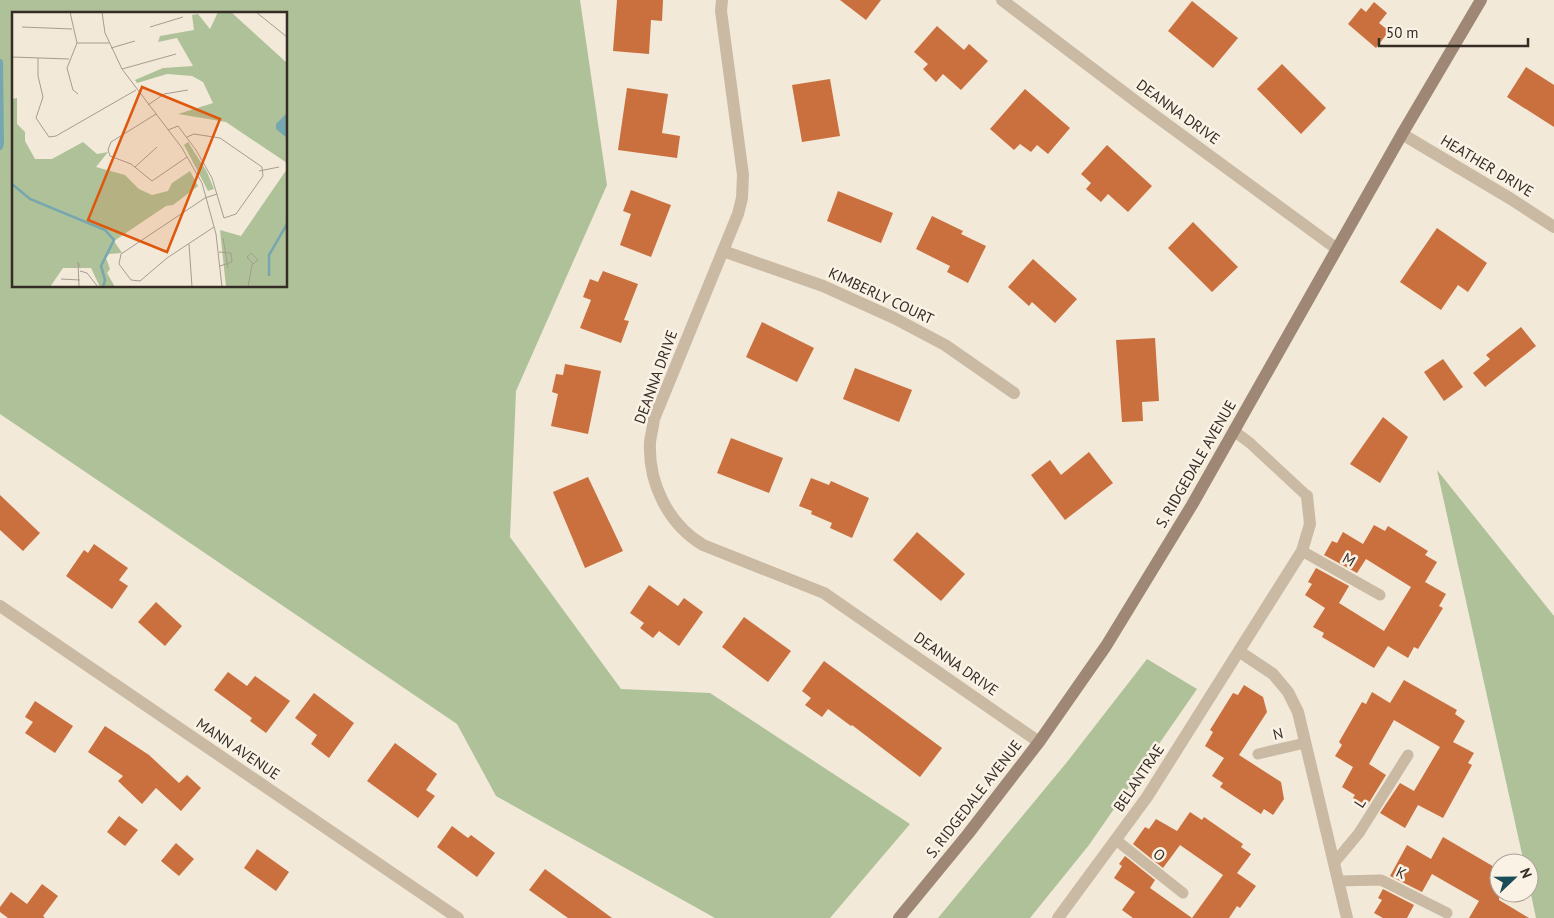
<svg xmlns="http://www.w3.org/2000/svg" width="1554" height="918" font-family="'PT Sans',sans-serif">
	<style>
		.green { fill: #afc198; fill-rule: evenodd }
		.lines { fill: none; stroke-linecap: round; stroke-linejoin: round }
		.stream { stroke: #76a7b0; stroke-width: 6 }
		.building { fill: #ca6f3e }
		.lane { stroke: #cabaa4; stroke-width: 11 }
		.street { stroke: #cabaa4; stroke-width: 12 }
		.secondary { stroke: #9e8875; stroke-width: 12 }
		.labels { text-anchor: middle; stroke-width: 5; stroke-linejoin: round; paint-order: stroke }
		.street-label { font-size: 15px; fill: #352c26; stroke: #faf2e5 }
		.inset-river { fill: none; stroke: #76a7b0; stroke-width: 2.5 }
		.inset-road { fill: none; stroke: #a69d91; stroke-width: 1 }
		.view { fill: #df570d; fill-opacity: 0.15; stroke: #df570d; stroke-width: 2.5 }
		.inset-edge { fill: none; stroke: #352c26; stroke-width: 2.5 }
	</style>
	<rect width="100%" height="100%" fill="#f2e9d8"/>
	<g class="green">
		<path d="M0,0H580L607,185L516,391L510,537L621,689L710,693L910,824L830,918H715L496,796L457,724L0,414ZM14,14H286V286H14Z"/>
		<path d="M1437,470L1554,616V918H1536L1529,885V863H1524Z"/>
		<path d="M1147,659L1197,689L1089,845L1030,918H938L1067,762Z"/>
	</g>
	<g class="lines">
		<path class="stream" d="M0,62L1,143L0,147"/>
	</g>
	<g class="building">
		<path d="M617,0H663L662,21L651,20L649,54L613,51Z"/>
		<path d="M840,0H881L866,20Z"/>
		<path d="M1192,1L1238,38L1213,68L1168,31Z"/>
		<path d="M1374,2L1387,13L1379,23L1389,31L1376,48L1348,24L1361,8L1366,12Z"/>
		<path d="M937,26L964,50L969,44L988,61L961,90L943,74L936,82L923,69L928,64L914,52Z"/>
		<path d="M1282,64L1326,108L1301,134L1257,89Z"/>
		<path d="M1526,67L1554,85V127L1507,97Z"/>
		<path d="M830,79L840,136L802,142L792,85Z"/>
		<path d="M627,88L668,94L662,133L680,136L677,158L618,150Z"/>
		<path d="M1025,89L1070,128L1048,154L1037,145L1031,152L1020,144L1014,150L990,129Z"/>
		<path d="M1107,145L1152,186L1128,212L1108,194L1101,202L1086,189L1091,183L1081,174Z"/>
		<path d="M631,190L671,205L651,257L620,245L631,214L623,211Z"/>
		<path d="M838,191L893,213L881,243L827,221Z"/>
		<path d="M932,216L963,231L961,234L986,246L968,283L947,272L950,266L916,249Z"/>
		<path d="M1193,222L1238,267L1212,292L1168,248Z"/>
		<path d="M1437,228L1487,263L1468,292L1458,285L1441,310L1400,282Z"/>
		<path d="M1033,259L1077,299L1055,323L1032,302L1029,306L1008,287Z"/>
		<path d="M603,271L638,284L624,320L629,321L621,343L580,328L591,300L583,297L590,279L598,282Z"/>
		<path d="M762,322L814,348L797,382L746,357Z"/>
		<path d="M1521,327L1536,346L1485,387L1473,373L1490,359L1486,355Z"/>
		<path d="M1155,338L1159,401L1142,402L1143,421L1122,422L1116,340Z"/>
		<path d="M1443,359L1463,387L1444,401L1424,372Z"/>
		<path d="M565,364L601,371L588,434L551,426L558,394L552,392L556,374L563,375Z"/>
		<path d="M855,368L912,390L899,422L843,399Z"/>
		<path d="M1383,417L1408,437L1380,483L1350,464Z"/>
		<path d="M731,438L783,458L769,493L717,473Z"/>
		<path d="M1089,452L1113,483L1065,520L1031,475L1050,460L1061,475Z"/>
		<path d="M588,477L623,551L585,568L553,492Z"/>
		<path d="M811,478L829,485L831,481L869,498L852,538L830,528L832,523L811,514L812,511L799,506Z"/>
		<path d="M0,495L40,533L23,551L0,530Z"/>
		<path d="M1374,525L1385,531L1388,526L1428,551L1425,555L1437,562L1425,582L1446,594L1439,606L1443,608L1418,649L1414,647L1408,658L1388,646L1374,668L1322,637L1324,633L1313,627L1325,608L1305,595L1312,584L1308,582L1316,568L1349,586L1339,603L1384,631L1411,587L1366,559L1357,573L1324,555L1332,541L1337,543L1343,532L1363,544Z"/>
		<path d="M917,532L965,574L941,601L893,560Z"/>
		<path d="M94,544L128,568L119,580L128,586L112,609L66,576L84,550L88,553Z"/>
		<path d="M649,585L678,606L684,598L703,612L679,646L659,631L653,638L640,628L644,623L630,613Z"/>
		<path d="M156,602L182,626L165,646L138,622Z"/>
		<path d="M744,617L791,651L768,682L722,647Z"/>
		<path d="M824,661L942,748L920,777L852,725L851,726L828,709L822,717L805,705L811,698L802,691Z"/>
		<path d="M228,672L247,686L255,676L290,701L266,733L250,721L252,718L214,690Z"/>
		<path d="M1404,680L1457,710L1455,714L1465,721L1453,742L1474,753L1468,763L1472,765L1443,818L1418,805L1405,828L1380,813L1400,783L1414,791L1440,747L1394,720L1369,764L1386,775L1367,806L1353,798L1355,795L1342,787L1353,767L1335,756L1342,745L1339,742L1362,702L1366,704L1372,692L1390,703Z"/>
		<path d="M1244,685L1263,697L1267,712L1239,755L1281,782L1284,799L1273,815L1264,809L1261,814L1220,787L1223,783L1212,776L1224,758L1205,746L1213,732L1210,730L1233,693L1238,695Z"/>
		<path d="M314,693L354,723L329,758L311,744L317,735L295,718Z"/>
		<path d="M35,701L73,726L55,753L25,733L33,722L25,717Z"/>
		<path d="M105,726L149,755L179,783L187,775L201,788L181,811L156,788L142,804L118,781L123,776L88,752Z"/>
		<path d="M395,743L437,774L426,790L435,796L418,818L367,781Z"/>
		<path d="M1190,812L1202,820L1204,817L1243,844L1241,847L1251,854L1237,873L1256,886L1240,908L1237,906L1229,918H1133L1122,910L1135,892L1114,878L1122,866L1119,864L1125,856L1155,880L1150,888L1192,918L1223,875L1180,845L1163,868L1133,844L1145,827L1149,829L1156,819L1177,831Z"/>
		<path d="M119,816L138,830L125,846L107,832Z"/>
		<path d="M452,826L468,838L471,835L495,853L477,877L437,847Z"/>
		<path d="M1443,837L1496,868L1494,872L1499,875V900L1529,918H1469L1479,901L1432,874L1422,892L1390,876L1407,845L1431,859Z"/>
		<path d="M176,843L194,859L179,876L161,861Z"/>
		<path d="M257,849L289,872L276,891L244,868Z"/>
		<path d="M545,869L612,918H568L529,890Z"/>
		<path d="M42,884L58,896L43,916L45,918H8L0,912V907L11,892L27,904Z"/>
		<path d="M1383,889L1414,905L1407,918H1383L1374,913L1382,900L1378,898Z"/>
	</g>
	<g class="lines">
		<g class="lane">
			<path d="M1234,431L1250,443L1307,496"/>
			<path d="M1302,551L1380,595"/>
			<path d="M1258,754L1305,743"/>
			<path d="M1116,840L1183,893"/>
			<path d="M1334,863L1359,833L1408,755"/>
			<path d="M1338,881L1381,880L1447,913"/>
		</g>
		<g class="street">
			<path d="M722,0L721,11L743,175L742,198L738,214L654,419C653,427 651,435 650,442C648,483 668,524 703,545L824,593L1039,742"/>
			<path d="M1002,0L1142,106L1337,249"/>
			<path d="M1402,134L1511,199L1554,227"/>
			<path d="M723,251L823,286L894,318L945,345L1014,393"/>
			<path d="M0,606L458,918"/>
			<path d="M1240,652L1273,674L1288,692L1298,712L1347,918"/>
			<path d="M1058,918L1147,797L1302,551L1310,524L1307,496"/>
		</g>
		<path class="secondary" d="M899,918L968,834L1039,742L1106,646L1192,505L1402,134L1481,0"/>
	</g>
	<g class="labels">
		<g class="street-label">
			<text transform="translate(1178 112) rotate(36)" y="5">DEANNA DRIVE</text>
			<text transform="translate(1487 166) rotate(31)" y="5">HEATHER DRIVE</text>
			<text transform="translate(881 296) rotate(25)" y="5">KIMBERLY COURT</text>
			<text transform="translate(656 377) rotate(-70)" y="5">DEANNA DRIVE</text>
			<text transform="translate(1196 464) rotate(-60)" y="5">S. RIDGEDALE AVENUE</text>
			<text transform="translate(1349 560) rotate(30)" y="5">M</text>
			<text transform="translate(956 664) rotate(35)" y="5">DEANNA DRIVE</text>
			<text transform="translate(1278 734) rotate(-13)" y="5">N</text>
			<text transform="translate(238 749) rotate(34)" y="5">MANN AVENUE</text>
			<text transform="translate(1139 778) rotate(-56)" y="5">BELANTRAE</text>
			<text transform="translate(974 799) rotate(-52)" y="5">S. RIDGEDALE AVENUE</text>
			<text transform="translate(1360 803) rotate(-58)" y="5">L</text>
			<text transform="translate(1159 855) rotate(38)" y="5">O</text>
			<text transform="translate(1401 873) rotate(26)" y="5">K</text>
		</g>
	</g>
	<g transform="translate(12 12)">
		<rect width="275" height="275" fill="#f2e9d8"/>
		<path d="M206,0H219L275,51V151L214,110L166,102L201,91L191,70L180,64L155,62L125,71L123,68L151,56L181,54L165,26L146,30L148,24L182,18L180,3L186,2L198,17ZM5,86V112L13,120V129L23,147H40L71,130L85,142L96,140L84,155L113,163L127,177L140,183L156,179L160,171L178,159L186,174L161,193L154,194L102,229L110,241L97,242L94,246L98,257L95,261L103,275H88L79,256H51L38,275H0V87ZM176,130L195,160L202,177L196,179L172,133ZM275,157V275H214L208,218L229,224Z" fill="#afc198"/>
		<path d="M275,101V126L264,117V112Z" fill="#76a7b0"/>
		<path class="inset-river" d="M0,172L18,187L93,218L102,228L89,254L93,268L91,275M257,264V243L275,212"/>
		<path class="inset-road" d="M58,0L65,31H97M90,0L93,21L110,57L170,136L190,171L204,222L210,275M244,0L275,25M10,15L60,17M138,15L171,5M65,31L55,56L61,78L66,82M99,36L123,29M0,45L57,47M26,46V64L31,85L24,106L37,125M110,57L164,42M136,93L152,82L176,78M144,102L99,130L96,138L98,144L119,152L140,169L175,145M156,118L166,114L184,138L200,166L212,206L224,202L251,164L250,155L208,126L182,122L175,125M37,125L44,124L124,78M123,155L145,135M247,159L267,155M202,215L155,246L128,269L119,268L107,252L109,242L193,186L205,182M211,226L216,256M177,232L180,275M207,240L219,241L220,250L208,254M68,259L75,261L86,275M49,267L68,268M67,275L66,250L68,255M236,275L240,253L241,252L246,248L239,241L235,245L241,252"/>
		<path class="view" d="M130,75L208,107L155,240L76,208Z"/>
		<rect width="275" height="275" class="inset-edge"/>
	</g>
	<g transform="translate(1514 878) rotate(68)"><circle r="24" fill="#faf2e5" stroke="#aba399"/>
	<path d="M0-4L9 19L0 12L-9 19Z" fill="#1a4d58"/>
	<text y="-8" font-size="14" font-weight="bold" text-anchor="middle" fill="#352c26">N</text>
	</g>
	<path d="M1379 38v8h149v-8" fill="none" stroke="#352c26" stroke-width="2.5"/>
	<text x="1386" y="38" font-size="15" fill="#352c26" stroke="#faf2e5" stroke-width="4" paint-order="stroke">50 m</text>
</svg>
